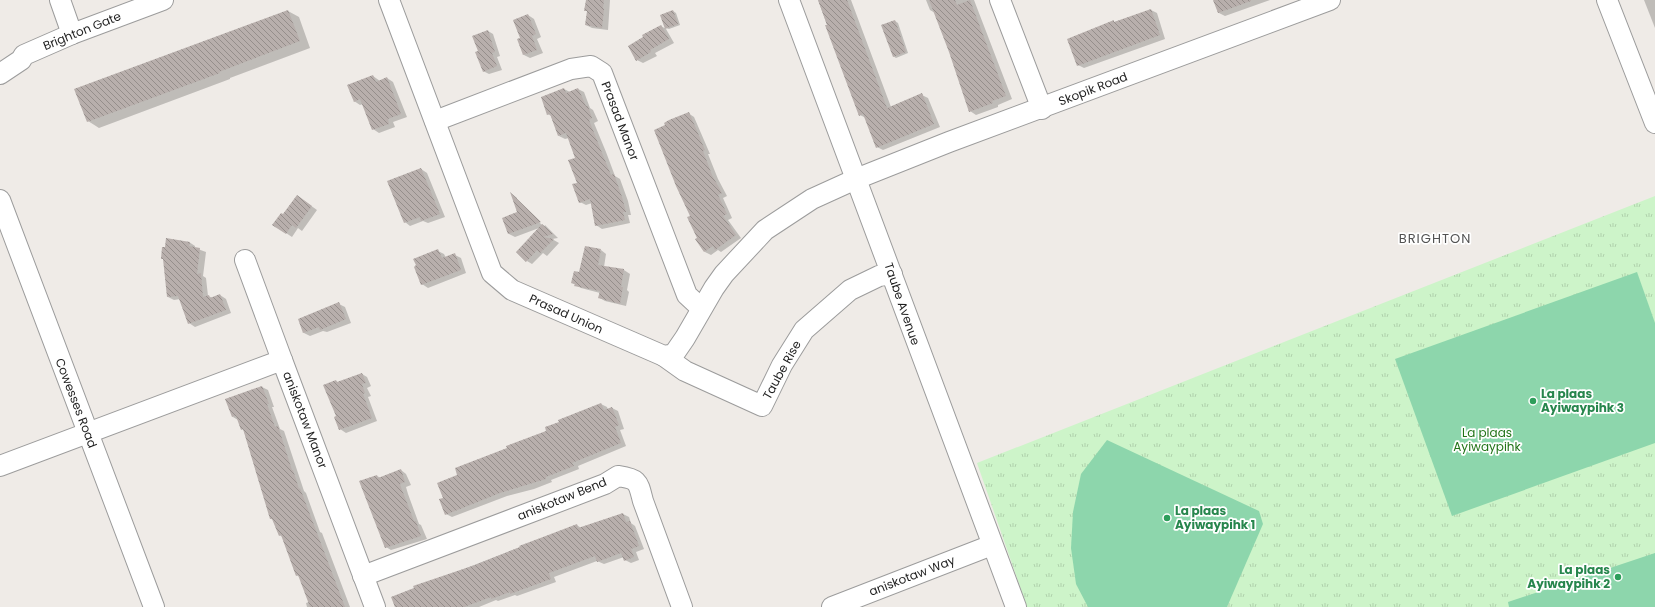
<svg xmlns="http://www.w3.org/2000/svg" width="1655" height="607" font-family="Poppins,sans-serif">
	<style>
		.park { fill: url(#park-tufts) }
		.pitch { fill: #8dd6ac }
		.shadow { fill: #0003 }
		.building { fill: url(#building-back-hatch) }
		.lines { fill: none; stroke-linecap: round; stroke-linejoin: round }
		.minor-casing { stroke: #9c9c9c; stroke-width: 22 }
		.minor { stroke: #fff; stroke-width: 20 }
		.leisure-dot { fill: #2e9e5b; stroke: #fff; stroke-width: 1.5 }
		.labels { text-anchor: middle; stroke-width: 3.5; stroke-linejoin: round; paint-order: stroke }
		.street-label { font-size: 12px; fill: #1f1f1f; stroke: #fff }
		.leisure-label { font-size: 12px; font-weight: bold; fill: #27864d; stroke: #fff; text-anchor: start }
		.park-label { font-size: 12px; fill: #217317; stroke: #fff }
		.neighbourhood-label { font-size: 13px; letter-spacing: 1px; fill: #525252; stroke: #fff }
	</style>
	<defs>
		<pattern id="park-tufts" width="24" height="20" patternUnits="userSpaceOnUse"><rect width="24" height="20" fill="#cdf4c9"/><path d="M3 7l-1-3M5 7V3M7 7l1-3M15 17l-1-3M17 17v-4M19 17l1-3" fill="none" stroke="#b0d1ac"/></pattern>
		<pattern id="building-back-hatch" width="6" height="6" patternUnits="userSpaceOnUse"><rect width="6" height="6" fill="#b8afac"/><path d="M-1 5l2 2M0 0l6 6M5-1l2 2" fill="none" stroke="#958e8b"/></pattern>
	</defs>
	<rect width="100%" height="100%" fill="#efebe7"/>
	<path class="park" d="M1655,196V607H1027L977,463Z"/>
	<g class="pitch">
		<path d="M1637,272L1655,323V443L1452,516L1395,359Z"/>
		<path d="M1107,440L1259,511L1263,524L1227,607H1088L1076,584L1071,548L1073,512L1081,474Z"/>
		<path d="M1655,553V607H1509L1508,602Z"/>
	</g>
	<g class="shadow">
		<path d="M587,0H610L608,30L592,28L586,25L588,11Z"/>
		<path d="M818,0H851L891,107L922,95L928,98L940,127L883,150L877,147L866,118L860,115Z"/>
		<path d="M926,0H974L1012,99L998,105V107L976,115L970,111L942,29L935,13L930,10Z"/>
		<path d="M1214,0H1270L1225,16L1219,13Z"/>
		<path d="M1644,0H1655V28Z"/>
		<path d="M1151,10L1157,13L1165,39L1084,68L1078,65L1114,22H1115Z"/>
		<path d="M288,11L299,17L310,48L230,78V79L99,128L88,121Z"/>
		<path d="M673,11L676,13L680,25L669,29L666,28Z"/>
		<path d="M528,15L534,19L541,37L537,39L543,53L530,58L524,55L521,38Z"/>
		<path d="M895,21L898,23L908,53L896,58L893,56Z"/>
		<path d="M661,26L666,29L674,43L655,53L657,56L643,63L637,60L645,38Z"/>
		<path d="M488,31L493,34L500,56L497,57L502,70L489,74L483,71Z"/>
		<path d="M373,76L380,81L387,78L393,82L407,117L393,122L395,127L379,133L373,129L363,104L360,105L354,101Z"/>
		<path d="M564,89L570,92L578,89L584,92L590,108L593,110L598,121L594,123L606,152L615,176L620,179L628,201L631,215H628L630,223L602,229L596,225L592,203L586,205L580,202L576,158L569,138L565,139L559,136L551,116L548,114Z"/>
		<path d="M688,113L694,117L710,154H708L718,179L727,196L723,198L732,218L728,220L741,238L721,252L718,250L711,255L705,252L696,239L698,238L692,216Z"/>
		<path d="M421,169L427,173L445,217L428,223L423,221L410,226L405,222Z"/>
		<path d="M512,194L517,198V200L544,227L545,225L558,238L552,239L559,243L547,256L543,253L532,264L527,261L539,228L515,237L509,234L519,213Z"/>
		<path d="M303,200L317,210L302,231L298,228L292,237L286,233L283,215Z"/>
		<path d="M189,242L195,246V248L206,252L203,276L206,278L208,296L213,298L220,295L226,299L231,313L195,327L189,323L180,299L174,300L168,297Z"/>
		<path d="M601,250L606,254L604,267L624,270L630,274L627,290L629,292L626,306L605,301L600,298V293L581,288L572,283Z"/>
		<path d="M438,251L444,254L446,258L455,255L461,258L466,273L428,288L422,284Z"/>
		<path d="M339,304L345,307L351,323L327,332L323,331L310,336L304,333L299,320Z"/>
		<path d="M362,374L367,377L371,386L367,388L371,396L368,397L377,421L346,433L340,429L337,417L336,381L339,383Z"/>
		<path d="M262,387L268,390L274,407H272L280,429L284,431L304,491L306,493L320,532L322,533L350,607H307L306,603L309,602L300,577L296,575L283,537L279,535L274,520L271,519L244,431L242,429L238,420L233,417Z"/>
		<path d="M601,404L607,407L608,410L612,408L618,411L624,429L620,430L626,446L578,466L579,469L551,480L552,482L534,489L507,496L452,517L446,514L444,499L459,475L508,449L547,431Z"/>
		<path d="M401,470L406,474L411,485L406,487L408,494L419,524L421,525L427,539L391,550L386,547L377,476L381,478Z"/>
		<path d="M623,514L629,517L631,523L635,526L644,549L636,552L639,560L631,563L625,560L624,557L604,564L597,561L554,577L556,582L517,596L515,595L498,601L496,600L479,607H395L392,597L577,525L581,528Z"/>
	</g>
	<g class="building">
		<path d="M586,0H604L603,8L604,9L602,28L585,25L587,11H584Z"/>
		<path d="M818,0H847L887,108L922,93L934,124L876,148L863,114L859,116L825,25H827Z"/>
		<path d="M929,0H955L957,5L970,0L1006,96L992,101L993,103L969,112L949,52Z"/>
		<path d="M1213,0H1251V1L1218,13Z"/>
		<path d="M1151,9L1160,35L1077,66L1067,39L1114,20V22Z"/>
		<path d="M288,10L300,41L219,72L220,73L87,122L74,89Z"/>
		<path d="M673,10L678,24L665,29L660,15Z"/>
		<path d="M528,14L536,34L532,36L537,50L523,55L517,39L520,38L513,20Z"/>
		<path d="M895,20L906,52L893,57L881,25Z"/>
		<path d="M661,25L669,39L650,50L651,52L636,61L628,46L643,37L642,35Z"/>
		<path d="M488,30L495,52L492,53L497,66L483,72L475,52L478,51L472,36Z"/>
		<path d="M373,75L376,82L387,77L401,114L388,119L389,124L372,130L360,99L354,102L347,85Z"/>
		<path d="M564,88L566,93L578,88L586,106H588L592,118L589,120L600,148L611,175L614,174L622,197L626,212H623L625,220L595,226L590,199L579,203L572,184L577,183L568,160L575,158L566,133L558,136L550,114L547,115L541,97Z"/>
		<path d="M689,112L705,150L703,151L712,175L722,193L718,195L727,214L723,216L736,235L715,250L713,246L704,252L695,239L697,238L687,217L690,216L676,186L654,130L665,125L664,123L669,120Z"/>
		<path d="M421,168L440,214L421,221L420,217L404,223L387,181Z"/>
		<path d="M510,192L541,222L508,234L502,218L517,212Z"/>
		<path d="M297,195L312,206L296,228L292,225L286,234L272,225L281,213L283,214Z"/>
		<path d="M542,224L553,234L543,237L554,239L540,253L537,250L526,262L516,252Z"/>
		<path d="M166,238L190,242L189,246L200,248L197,274L201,273L203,297L209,295L210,298L220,294L226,310L188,324L178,296L167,297L163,259H161L162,247H165Z"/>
		<path d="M585,246L601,249L598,265L624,269L621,287H623L620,304L598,298L600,291L574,286L575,284L571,283L574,271L579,272Z"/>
		<path d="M438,249L442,258L455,253L461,270L421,285L414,267L416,265L413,259Z"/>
		<path d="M339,302L346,319L320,330L319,327L303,333L298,319Z"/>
		<path d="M362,373L366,383L362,384L365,393L363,394L372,418L339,430L334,417L336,416L323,385L336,380L337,382Z"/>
		<path d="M262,386L269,404H267L275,427L278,426L292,470H293L299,489L300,488L345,607H310L298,575L296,576L281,535L279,536L272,519H270L243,429L241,430L236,416L232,417L225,399Z"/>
		<path d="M601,403L604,410L612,407L619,425L615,427L621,443L572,463L574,466L546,477V479L500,493L445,515L439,499L443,498L437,483L457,475L455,468L507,448L506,446L546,431L545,427L559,422L558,420Z"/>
		<path d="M401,469L405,482L400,484L402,490L414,521H416L421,536L385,548L359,481L377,475L378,478Z"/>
		<path d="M623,513L626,522L630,521L639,546L631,549L634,557L624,561L621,553L597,562L595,556L549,573L551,579L510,594V592L491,599V597L464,607H395L391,597L414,588L413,586L475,565L520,547L519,546L543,537L577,524L578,528Z"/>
	</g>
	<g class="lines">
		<defs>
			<g id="minor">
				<path d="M60,0L72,34"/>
				<path d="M389,0L492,273L512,290L664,356L674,354L685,338L714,288L724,274L765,230L812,199L856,179L949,142L1330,0"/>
				<path d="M789,0L1016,607"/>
				<path d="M1000,0L1042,109"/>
				<path d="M1607,0L1655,123"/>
				<path d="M0,74L21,60L24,55L72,34L163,0"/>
				<path d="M435,121L571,69L591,66L602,73L687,295L701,308"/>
				<path d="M0,200L154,607"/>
				<path d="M245,260L282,360"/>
				<path d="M664,356L685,371L762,406L782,365L804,330L850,290L879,276L892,274"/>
				<path d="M0,466L282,360L375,607"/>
				<path d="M363,576L605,484L618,476C639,479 638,482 643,501L682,607"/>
				<path d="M832,607L992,545"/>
			</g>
		</defs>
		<use href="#minor" class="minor-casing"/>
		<use href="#minor" class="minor"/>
	</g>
	<g class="leisure-dot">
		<circle cx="1533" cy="401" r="4"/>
		<circle cx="1167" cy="518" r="4"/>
		<circle cx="1618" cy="577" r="4"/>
	</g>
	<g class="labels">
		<g class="street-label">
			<text transform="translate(82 31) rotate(-22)" y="4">Brighton Gate</text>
			<text transform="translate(1093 89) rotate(-21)" y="4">Skopik Road</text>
			<text transform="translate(620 121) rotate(69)" y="4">Prasad Manor</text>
			<text transform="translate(902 304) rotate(71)" y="4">Taube Avenue</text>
			<text transform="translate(566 314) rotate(24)" y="4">Prasad Union</text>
			<text transform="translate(782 370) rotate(-61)" y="4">Taube Rise</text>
			<text transform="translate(76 403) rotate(69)" y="4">Cowesses Road</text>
			<text transform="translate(305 420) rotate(69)" y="4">aniskotaw Manor</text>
			<text transform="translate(562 499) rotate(-22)" y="4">aniskotaw Bend</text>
			<text transform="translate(912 576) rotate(-21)" y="4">aniskotaw Way</text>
		</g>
		<g class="leisure-label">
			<text x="1541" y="398">La plaas<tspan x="1541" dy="14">Ayiwaypihk 3</tspan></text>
			<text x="1175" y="515">La plaas<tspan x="1175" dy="14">Ayiwaypihk 1</tspan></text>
			<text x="1610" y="574" text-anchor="end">La plaas<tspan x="1610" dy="14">Ayiwaypihk 2</tspan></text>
		</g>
		<g class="park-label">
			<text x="1487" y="437">La plaas<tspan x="1487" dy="14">Ayiwaypihk</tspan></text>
		</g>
		<g class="neighbourhood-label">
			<text x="1435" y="243">BRIGHTON</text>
		</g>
	</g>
</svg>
